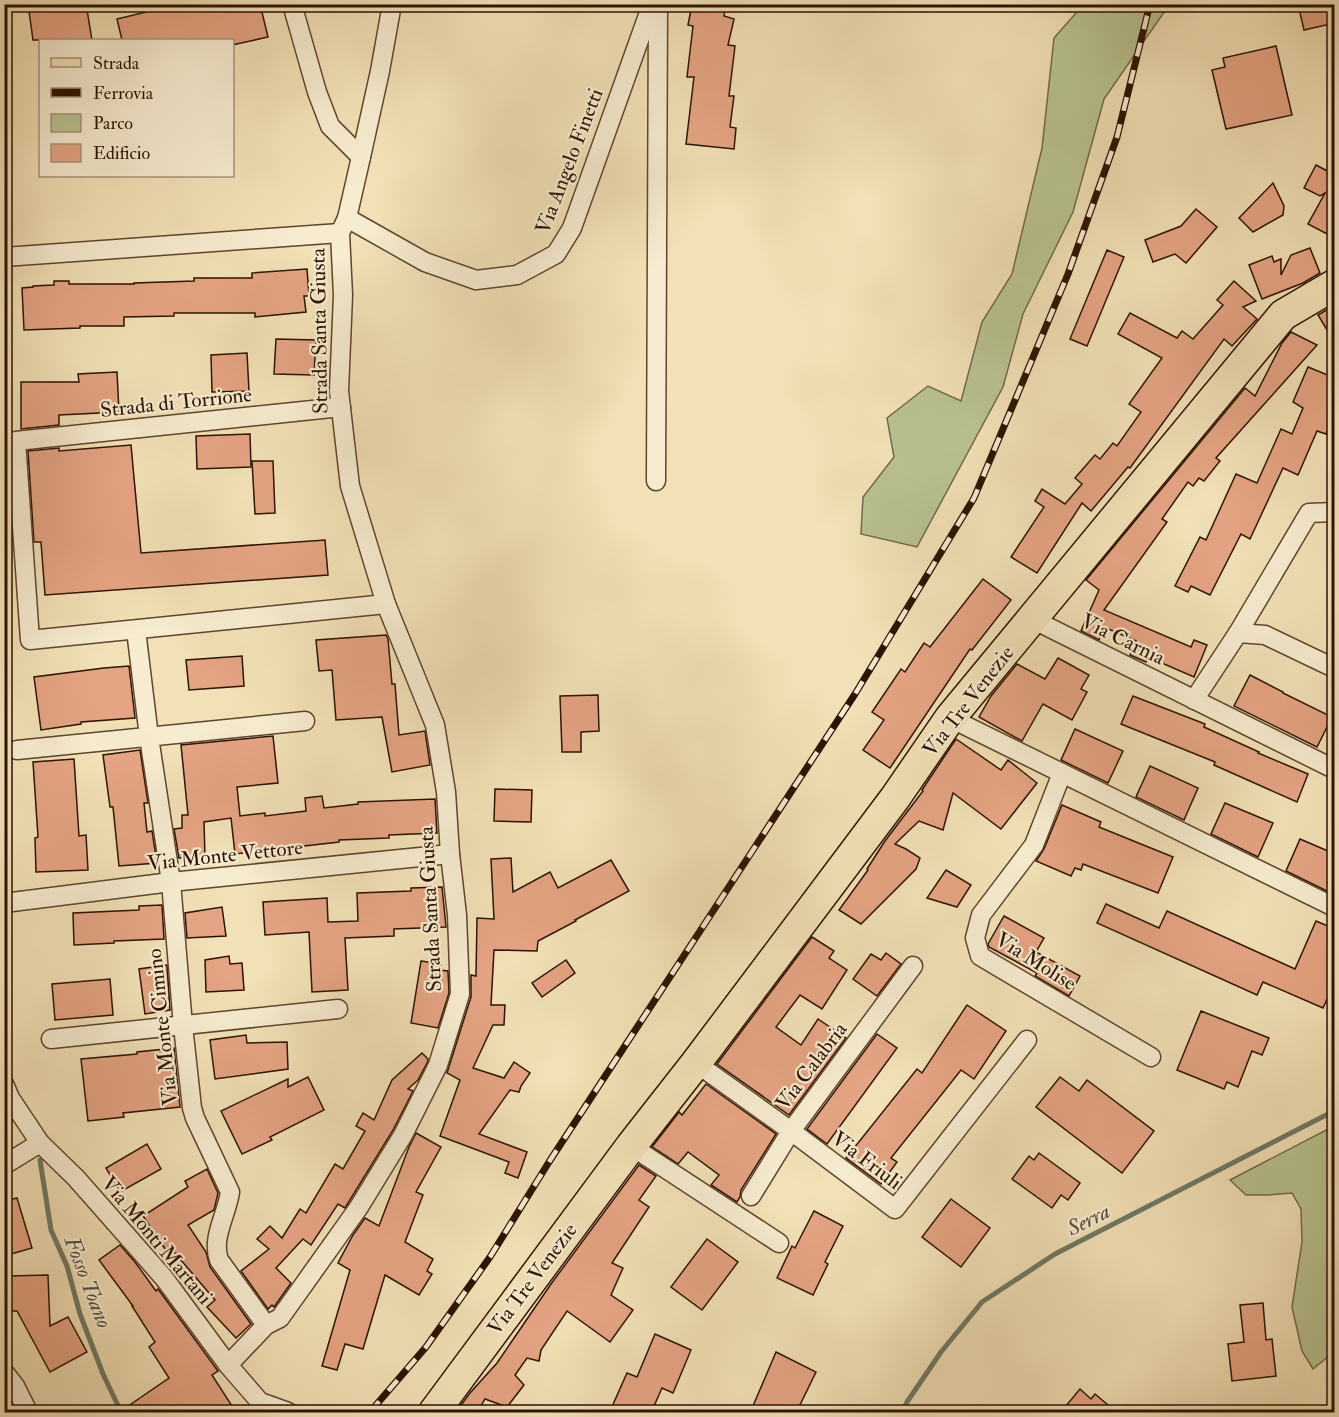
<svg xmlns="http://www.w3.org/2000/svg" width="1339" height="1417" font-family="'IM FELL Double Pica',serif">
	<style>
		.green { fill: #b8c390; stroke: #726a48; stroke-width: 1.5 }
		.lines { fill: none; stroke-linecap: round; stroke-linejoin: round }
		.stream { stroke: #6f7965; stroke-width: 5 }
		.building { fill: #e5a483; stroke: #2c1200; stroke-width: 1.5 }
		.street-casing { stroke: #5e462e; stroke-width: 21 }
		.primary-casing { stroke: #2c1200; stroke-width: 33 }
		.street { stroke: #f7ecd0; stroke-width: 18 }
		.primary { stroke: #f2e1b6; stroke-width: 30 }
		.rail-casing { stroke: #2c1200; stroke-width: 7 }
		.rail { stroke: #f7ecd0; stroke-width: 4.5; stroke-dasharray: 14; stroke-linecap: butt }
		.labels { text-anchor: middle; stroke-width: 4.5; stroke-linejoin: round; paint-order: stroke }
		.street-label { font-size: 21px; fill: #2c1200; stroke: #f7ecd0 }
		.water-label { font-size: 22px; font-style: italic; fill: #534e3b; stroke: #f7ecd0 }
	</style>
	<rect width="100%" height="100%" fill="#f2e1b6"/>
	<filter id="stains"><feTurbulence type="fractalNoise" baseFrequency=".00333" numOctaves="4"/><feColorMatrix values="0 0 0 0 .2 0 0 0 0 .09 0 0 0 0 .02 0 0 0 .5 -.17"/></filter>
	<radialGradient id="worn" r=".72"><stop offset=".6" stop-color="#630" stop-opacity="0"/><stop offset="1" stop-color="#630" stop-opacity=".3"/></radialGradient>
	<g class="green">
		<path d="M1083,5H1169L1104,99L1073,212L1023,314L1003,387L917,547L861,534L863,497L894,457L887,418L928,386L961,401L982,322L1012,274L1042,148L1054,38Z"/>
		<path d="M1334,1126V1352L1313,1369L1302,1351L1292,1307L1302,1242L1301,1209L1292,1193L1268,1195H1246L1230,1180Z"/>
	</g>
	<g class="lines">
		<g class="stream">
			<path d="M4,70L10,4"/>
			<path d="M4,887L5,888"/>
			<path d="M40,1160L51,1230L67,1266L80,1314L103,1374L121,1412"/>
			<path d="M902,1412L907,1402L941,1352L982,1302L1055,1254L1334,1111"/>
		</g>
	</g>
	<g class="building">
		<path d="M28,4H86L92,40H33Z"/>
		<path d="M179,4H260L268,37L232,45V40H122L117,19Z"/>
		<path d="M692,4H726L724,16L734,19L728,45L735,46L729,96H734L730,127L736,128L734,149L686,144L694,77H687L693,26L688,25Z"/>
		<path d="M1298,4H1335V23L1304,30Z"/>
		<path d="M1276,46L1292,115L1226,129L1212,70L1225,67L1223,58Z"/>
		<path d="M1316,165L1335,175V224L1329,235L1308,224L1325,193L1320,196L1304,188Z"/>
		<path d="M1273,183L1284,206L1283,215L1253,232L1239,218Z"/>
		<path d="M1196,209L1217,227L1186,263L1175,254L1153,262L1145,240L1181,226Z"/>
		<path d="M1310,248L1320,273L1303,283L1262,299L1249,265L1272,256L1274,262L1281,259V275L1291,255Z"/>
		<path d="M1107,250L1124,257L1087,346L1070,339Z"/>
		<path d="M307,269L309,296H304L306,312L255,317V313H174V316L124,317V326H80V328L24,330L22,288L33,287V286L54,285V281H69V284H134V283L194,281V278H252V273Z"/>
		<path d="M1234,281L1256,301L1243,307L1257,319L1232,346L1224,339L1130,468L1128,467L1091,511L1082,503L1037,573L1011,557L1044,507L1035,501L1042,489L1065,504L1082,484L1075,478L1095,455L1100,459L1113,443L1117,446L1141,412L1129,404L1162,358L1118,334L1130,313L1177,338L1182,331L1193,339L1223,305L1217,300Z"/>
		<path d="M1335,305V343L1318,315Z"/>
		<path d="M1291,332L1317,345L1216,458L1220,461L1204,481L1199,478L1193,486L1188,482L1162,519L1167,522L1104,610L1191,647L1194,640L1207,645L1194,677L1148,657L1146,662L1130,655L1136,641L1104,627L1099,640L1081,631L1099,590L1086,580L1245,388L1255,396L1282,343Z"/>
		<path d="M276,339L316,340L314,375L274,374Z"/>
		<path d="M247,353L249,391L212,392L211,355Z"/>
		<path d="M1308,367L1335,378V413L1326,434L1317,431L1298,475L1283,468L1250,539L1241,534L1210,595L1191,586L1188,592L1175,586L1200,537L1206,540L1236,474L1257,483L1281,429L1292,434L1303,408L1293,402Z"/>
		<path d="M117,372L119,412L59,415V425L21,429V382H79L78,374Z"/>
		<path d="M250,434L251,467L197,469L196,436Z"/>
		<path d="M131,445L141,553L325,540L328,575L45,595L41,542H34L28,451L59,448V451Z"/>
		<path d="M252,461H273L275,513L255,514Z"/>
		<path d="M983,579L1011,600L972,650L970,649L890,768L863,750L884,720L872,712L901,669L905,672L924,643L930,647Z"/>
		<path d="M386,635L388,639L392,684H395L399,735L425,731L430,765L392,772L382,717L336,720L332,670L319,671L316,640Z"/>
		<path d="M242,656L244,686L189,690L186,660Z"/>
		<path d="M1058,658L1089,675L1081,689L1087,692L1072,720L1043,704L1022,741L979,717L991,696L1017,664L1045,679Z"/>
		<path d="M129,666L135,718L81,722V724L41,730L34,677L104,668Z"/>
		<path d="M1250,675L1283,692V693L1332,717L1317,747L1234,706Z"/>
		<path d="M598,695L599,731L581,732V752H562L560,696Z"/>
		<path d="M1133,696L1205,724L1204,727L1259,752L1258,753L1308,774L1297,802L1214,765L1215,762L1121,724Z"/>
		<path d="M1075,729L1123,751L1108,783L1061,760Z"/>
		<path d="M273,736L278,783L237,787L240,816L265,813V816L306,811L305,798L322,796L324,808L358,804V802L435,799L437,833L389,835V838L339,840V842L235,854L231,818L204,822L205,857L179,858L174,829L182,828V815H188L181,745Z"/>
		<path d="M956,739L1001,770L1008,760L1037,783L1001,829L953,793L943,830L919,821L895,844L906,849L920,858L916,869L861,924L839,910L868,870L867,869L885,841L923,791L922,790Z"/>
		<path d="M140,750L148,803H144L147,832L152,831L157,863L119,866L113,807H110L103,755Z"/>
		<path d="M74,759L79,836L86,835L88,870L36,872L35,838L38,837L33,762Z"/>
		<path d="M1150,766L1198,788L1184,820L1136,797Z"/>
		<path d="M495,789L532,790L531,822L494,821Z"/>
		<path d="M1225,803L1273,823L1258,857L1211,834Z"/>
		<path d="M1062,805L1101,822L1099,827L1173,857L1158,893L1083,864L1081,870L1075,868L1071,876L1036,861L1044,849Z"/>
		<path d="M1300,839L1335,854V895L1286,871Z"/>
		<path d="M511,858L513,892L550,872L558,888L611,860L629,891L575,920L576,921L538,941L537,951L494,950L491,1005H505L504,1025H493L473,1068L504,1078L514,1062L530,1073L521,1086L519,1092L510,1090L479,1134L527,1152L518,1178L505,1173L509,1162L440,1136L460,1080L447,1073L471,997V975L476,976L477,918L494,919L491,859Z"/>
		<path d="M946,870L971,885L957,907L927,898Z"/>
		<path d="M442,887L446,927L394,929V936L345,938L348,990L312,992L309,932L265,935L263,902L327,898L328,922L358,921L357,893L411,891V888Z"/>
		<path d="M1106,904L1159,928L1167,911L1295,969L1316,921L1335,929V982L1323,1008L1263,982L1257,995L1097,923Z"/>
		<path d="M162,905L164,939L114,941V943L74,945L73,913L139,910V906Z"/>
		<path d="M222,907L226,936L187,938L185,913Z"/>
		<path d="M1004,916L1044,938L1036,952L1080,976L1069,996L1035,976L1037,973L989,947L988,944Z"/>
		<path d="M812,937L834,951L829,958L847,970L822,1009L800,995L776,1027L801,1045L818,1019L846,1038L789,1115L717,1064Z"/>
		<path d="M886,953L901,964L877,996L853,979L871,954L881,960Z"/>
		<path d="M229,956L230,964L242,963L244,990L206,992L205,960Z"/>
		<path d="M566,960L575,973L542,997L532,983Z"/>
		<path d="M421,961L441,964L440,970L448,971L449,993L438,1028L411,1023Z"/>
		<path d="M167,965L170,1010L145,1014L139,969Z"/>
		<path d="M110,979L113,1015L55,1020L52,984Z"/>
		<path d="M967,1005L1006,1031L974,1079L961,1070L891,1158L897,1162L881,1184L846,1158L917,1069L922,1073Z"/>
		<path d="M1201,1011L1269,1038L1262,1055L1252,1051L1238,1087L1227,1082L1224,1089L1177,1070Z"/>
		<path d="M877,1034L897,1048L827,1144L807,1129Z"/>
		<path d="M246,1035L247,1043L287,1042L288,1069L215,1079L210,1040Z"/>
		<path d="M174,1048L180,1107L123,1113L124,1117L88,1121L81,1059L137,1054V1052Z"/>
		<path d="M422,1053L428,1059V1061L418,1080L408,1089L413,1091L393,1130L345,1208L338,1204L311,1245L303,1239L276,1268L291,1283L274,1307L272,1305L268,1309L241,1271L269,1249L257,1239L270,1226L282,1238L300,1209L306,1213L335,1164L343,1169L365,1131L356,1126L363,1113L374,1120L392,1080Z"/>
		<path d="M308,1077L324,1110L270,1137L272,1140L242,1154L221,1111L288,1079V1087Z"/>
		<path d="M1060,1077L1079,1091L1087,1080L1154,1131L1122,1173L1036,1107Z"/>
		<path d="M706,1084L776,1134L741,1190L740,1197L737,1202L711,1185L719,1175L688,1152L678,1164L652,1147L679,1112L682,1115Z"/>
		<path d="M416,1133L441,1147L416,1192L423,1195L405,1242L433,1259L427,1271L432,1274L419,1295L385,1275L363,1349L345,1344L337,1370L322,1366L350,1270L338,1263L353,1235L365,1218L379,1226L409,1147Z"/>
		<path d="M147,1144L161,1169L120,1192L106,1168Z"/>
		<path d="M1039,1153L1080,1183L1068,1200L1061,1195L1052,1208L1012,1179L1029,1156L1034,1160Z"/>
		<path d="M639,1165L656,1176L639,1200L649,1207L612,1263L623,1268L611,1295L633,1310L610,1342L567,1311L541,1350L539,1361L527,1358L515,1375L524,1385L507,1407L485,1399L477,1413H455L470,1393L497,1363L551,1284Z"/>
		<path d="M207,1169L218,1193L214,1210L188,1225L206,1252L210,1267L251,1324L236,1338L207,1307L215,1300L174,1252L169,1255L143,1216L188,1187L185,1181Z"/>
		<path d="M17,1198L32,1248L4,1256V1201Z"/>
		<path d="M951,1199L990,1228L961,1267L922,1237Z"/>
		<path d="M814,1211L843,1226L825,1262L828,1264L813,1295L777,1278L792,1246L795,1248Z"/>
		<path d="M707,1239L738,1262L702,1310L671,1287Z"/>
		<path d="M120,1245L135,1262L156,1291L158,1289L218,1371L212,1375L232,1406L222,1413H118L169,1378L149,1347L155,1342L132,1306H133L99,1260Z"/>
		<path d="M48,1275L50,1326L68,1317L87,1352L50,1372L17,1311H9L8,1276Z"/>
		<path d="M1263,1303L1266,1340L1272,1339L1276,1376L1232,1381L1228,1344L1244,1342L1240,1305Z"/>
		<path d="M655,1334L691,1350L673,1393L662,1388L651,1413H619L611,1409L627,1373L637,1377Z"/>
		<path d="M776,1352L816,1372L796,1413H750Z"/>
		<path d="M1080,1389L1091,1399L1095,1394L1108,1405L1104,1409L1108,1413H1060Z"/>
	</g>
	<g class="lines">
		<defs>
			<g id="street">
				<path d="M292,4L317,92L330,126L361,157"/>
				<path d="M347,218L425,262L476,280L517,275L556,254L572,228L652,4"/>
				<path d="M4,257L340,233"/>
				<path d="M341,407L16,441L30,640L386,604"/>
				<path d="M656,481L658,4"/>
				<path d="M1032,619L1334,769"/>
				<path d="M136,630L149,737L171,882L183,1026L192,1108L195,1118L230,1192C227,1214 211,1238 219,1260L266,1325"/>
				<path d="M1238,633L1265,635L1334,668"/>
				<path d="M1194,700L1238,633L1309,513L1334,512"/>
				<path d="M950,718L1334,907"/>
				<path d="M17,750L305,721"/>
				<path d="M1062,773L1034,845L981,915L975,938L980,956L1151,1057"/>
				<path d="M4,903L171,882L450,854"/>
				<path d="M51,1039L338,1009"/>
				<path d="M696,1063L791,1131L895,1209L1027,1040"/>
				<path d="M4,1084L10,1098L40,1143L76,1178L164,1278L228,1365L260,1402L288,1412"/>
				<path d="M631,1146L779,1243"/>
				<path d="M4,1165L40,1143"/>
				<path d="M751,1196L791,1131L913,966"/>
				<path d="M228,1365L266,1325L280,1318L359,1207L403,1135L438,1065L460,994L457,915L450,854L446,792L435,725L386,604L350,486L339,391L343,295L340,233L347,218L361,157L380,71L392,4"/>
				<path d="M4,1372L15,1386L28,1412"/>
			</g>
			<path id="primary" d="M434,1412L631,1146L696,1063L895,798L950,718L1283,315L1334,285"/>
		</defs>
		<use href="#street" class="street-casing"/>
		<use href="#primary" class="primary-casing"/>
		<use href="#street" class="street"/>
		<use href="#primary" class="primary"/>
		<defs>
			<path id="rail" d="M370,1412L426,1347L490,1257L549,1162L855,694L974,498L1068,274L1117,137L1150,4"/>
		</defs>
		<use href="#rail" class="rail-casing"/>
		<use href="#rail" class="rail"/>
	</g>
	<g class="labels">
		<g class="street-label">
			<text transform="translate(569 161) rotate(-69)" y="7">Via Angelo Finetti</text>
			<text transform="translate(319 331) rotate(-91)" y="7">Strada Santa Giusta</text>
			<text transform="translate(176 402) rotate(-6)" y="7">Strada di Torrione</text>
			<text transform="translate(1123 639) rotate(26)" y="7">Via Carnia</text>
			<text transform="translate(968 701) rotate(-52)" y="7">Via Tre Venezie</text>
			<text transform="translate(225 855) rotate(-6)" y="7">Via Monte Vettore</text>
			<text transform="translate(430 909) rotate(-93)" y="7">Strada Santa Giusta</text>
			<text transform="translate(1036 961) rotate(32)" y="7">Via Molise</text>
			<text transform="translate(162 1027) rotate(-96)" y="7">Via Monte Cimino</text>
			<text transform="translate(811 1066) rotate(-53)" y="7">Via Calabria</text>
			<text transform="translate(867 1160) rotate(37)" y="7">Via Friuli</text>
			<text transform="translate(157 1240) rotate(50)" y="7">Via Monti Martani</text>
			<text transform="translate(532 1279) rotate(-53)" y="7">Via Tre Venezie</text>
		</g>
		<g class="water-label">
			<text transform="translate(1088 1219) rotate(-27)" y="8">Serra</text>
			<text transform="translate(89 1282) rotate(69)" y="8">Fosso Toano</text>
		</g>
	</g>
	<rect width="1339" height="1417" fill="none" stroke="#f2e1b6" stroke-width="24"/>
	<rect x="6" y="6" width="1327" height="1405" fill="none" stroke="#2c1200" stroke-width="3"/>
	<rect x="12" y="12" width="1315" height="1393" fill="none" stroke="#2c1200" stroke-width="1.5"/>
	<rect x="39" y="39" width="195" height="138" fill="#f7ecd0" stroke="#a6957d" stroke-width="1.5"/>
	<rect x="51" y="58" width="30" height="9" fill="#f2e1b6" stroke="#a6957d" stroke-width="1.5"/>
	<text x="93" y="69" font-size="18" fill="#2c1200">Strada</text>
	<rect x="51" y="88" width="30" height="9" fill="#2c1200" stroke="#a6957d" stroke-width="1.5"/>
	<text x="93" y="99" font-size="18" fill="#2c1200">Ferrovia</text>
	<rect x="51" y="114" width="30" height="18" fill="#b8c390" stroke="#a6957d" stroke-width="1.5"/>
	<text x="93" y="129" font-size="18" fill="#2c1200">Parco</text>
	<rect x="51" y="144" width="30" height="18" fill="#e5a483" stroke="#a6957d" stroke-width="1.5"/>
	<text x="93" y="159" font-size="18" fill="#2c1200">Edificio</text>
	<rect width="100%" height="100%" filter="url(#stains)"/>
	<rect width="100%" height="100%" fill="url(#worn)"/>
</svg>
